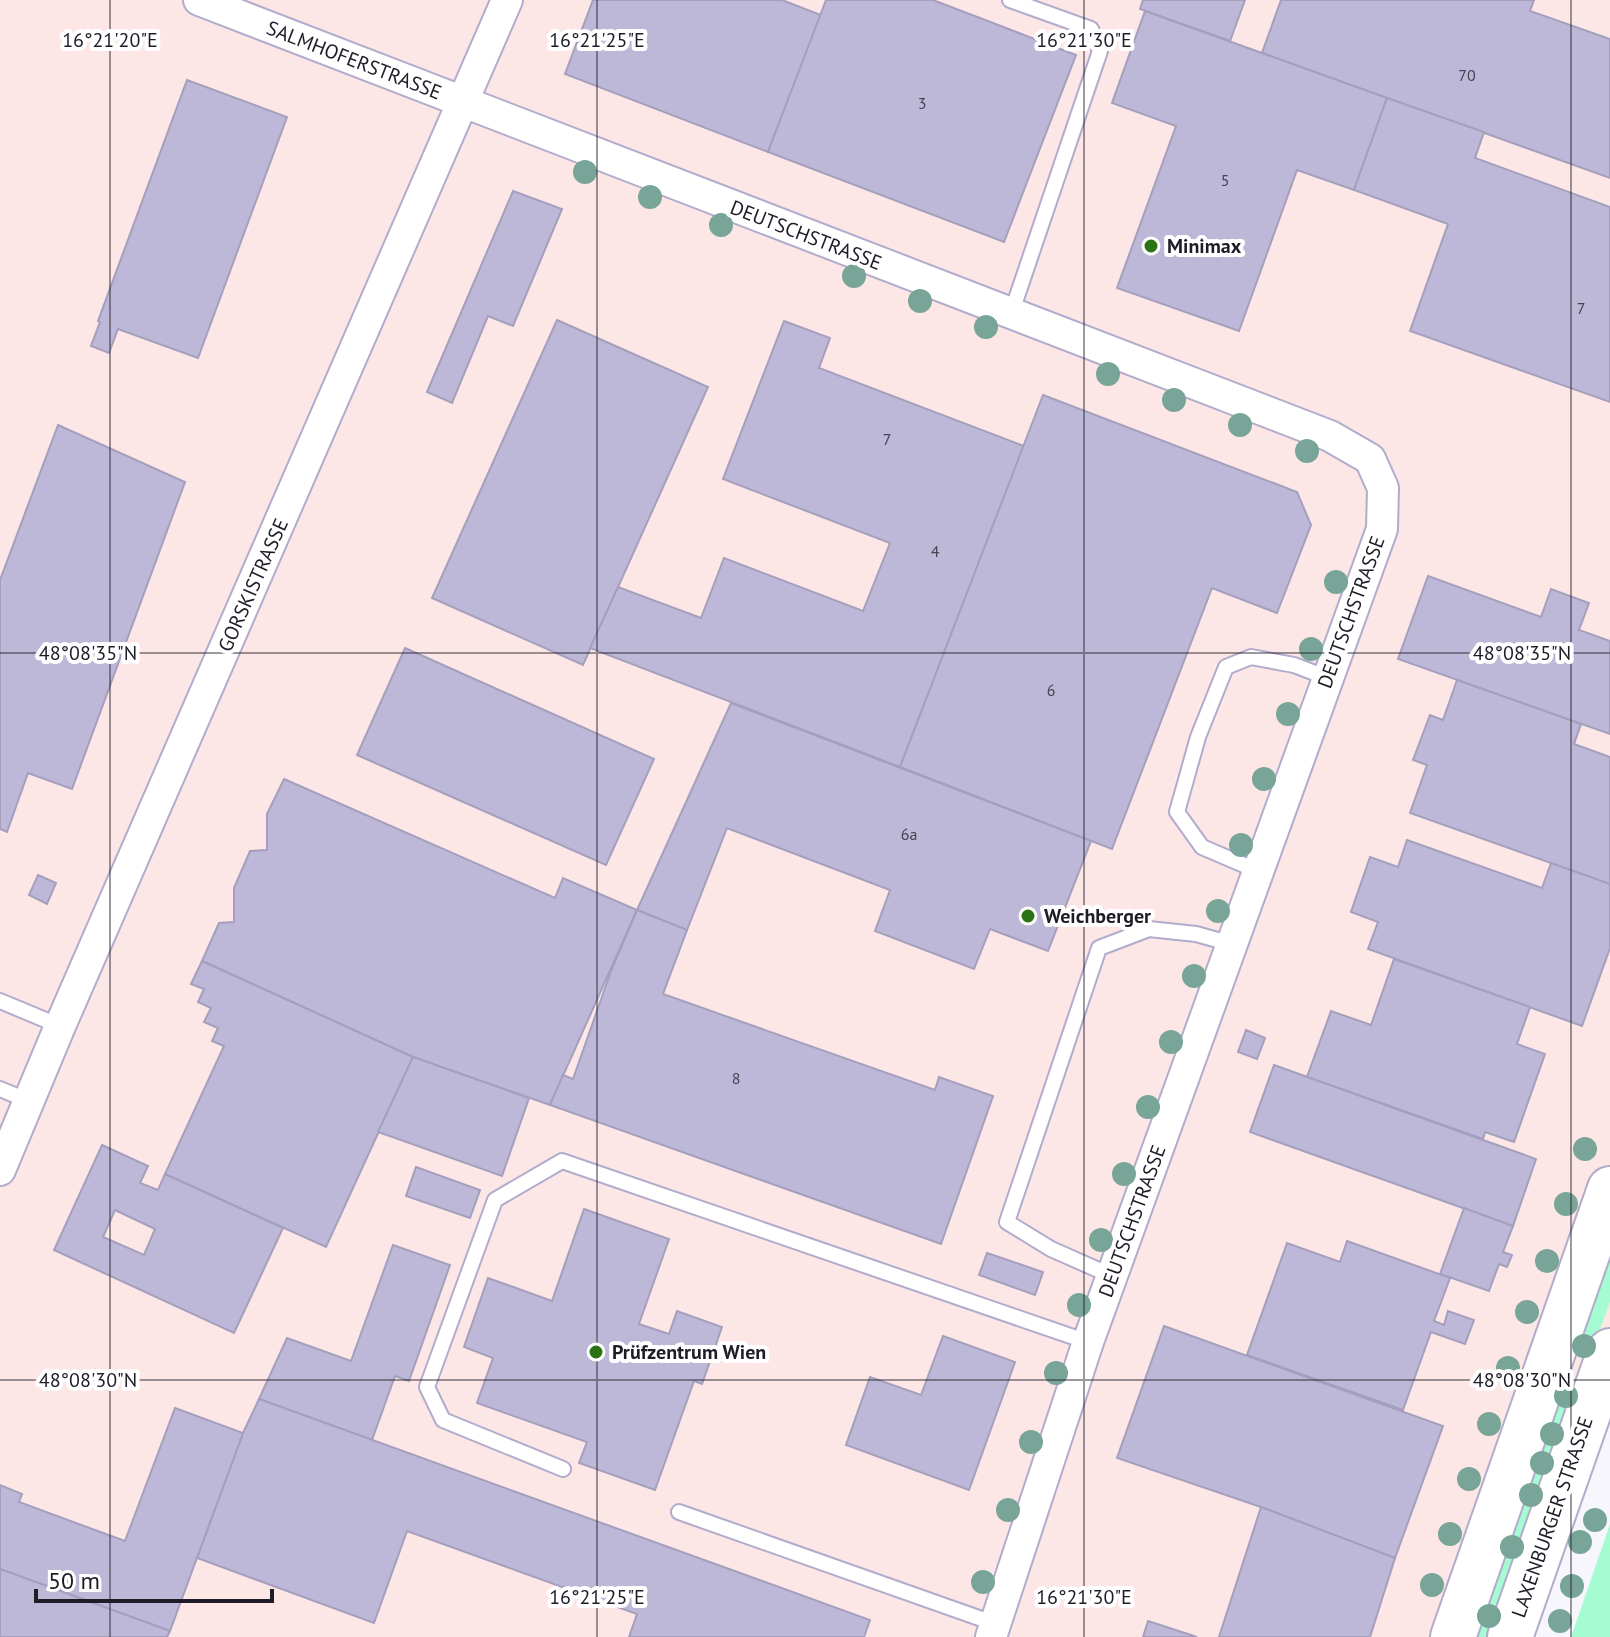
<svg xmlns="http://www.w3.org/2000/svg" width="1610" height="1637" font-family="'PT Sans',sans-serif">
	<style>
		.commercial { fill: #fde7e6 }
		.green { fill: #a6fcd2 }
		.building { fill: #beb8d8; stroke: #a49fbd; stroke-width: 2; fill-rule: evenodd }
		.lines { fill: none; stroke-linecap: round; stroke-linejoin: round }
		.service-casing { stroke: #b1accc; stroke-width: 18 }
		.minor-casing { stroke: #b1accc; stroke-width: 34 }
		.primary-casing { stroke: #b1accc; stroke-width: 48 }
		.service { stroke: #fff; stroke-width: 14 }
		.minor { stroke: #fff; stroke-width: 30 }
		.primary { stroke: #fff; stroke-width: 44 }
		.tree { fill: #78a598 }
		.ticks { fill: none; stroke: #1e1c27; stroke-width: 2; stroke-opacity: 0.45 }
		.poi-dot { fill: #2b7315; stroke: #fff; stroke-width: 3 }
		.labels { text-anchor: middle; stroke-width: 8; stroke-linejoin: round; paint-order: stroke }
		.number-label { font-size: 16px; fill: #464353 }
		.street-label { font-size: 20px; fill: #1e1c27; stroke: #fff }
		.poi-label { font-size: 20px; font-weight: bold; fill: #1e1c27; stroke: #fff; text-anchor: start }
		.ticks-label { font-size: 20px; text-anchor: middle; fill: #1e1c27; stroke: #fff; stroke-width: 8; stroke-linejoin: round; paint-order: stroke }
	</style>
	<rect width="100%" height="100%" fill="#f7f6fd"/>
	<path class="commercial" d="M0,0H1610V1341L1510,1637H0Z"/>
	<g class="green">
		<path d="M1610,1241V1302L1590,1356L1572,1348Z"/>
		<path d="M1557,1384L1576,1392L1494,1637H1472Z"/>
		<path d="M1610,1524V1637H1571Z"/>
	</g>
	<g class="building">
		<path d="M593,0H782L821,15L768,152L565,74Z"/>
		<path d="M826,0H933L1076,55L1004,242L768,152Z"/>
		<path d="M1143,0H1245L1230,41L1140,9Z"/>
		<path d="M1281,0H1534L1530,11L1610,39V178L1262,53Z"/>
		<path d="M1145,11L1387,98L1354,190L1297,170L1239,331L1117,288L1176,126L1112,103Z"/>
		<path d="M187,80L287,117L198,358L118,329L109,353L91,346L100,322L98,321Z"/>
		<path d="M1387,98L1484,132L1475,158L1610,207V402L1410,331L1448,224L1354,190Z"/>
		<path d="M513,191L562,209L513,326L488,316L452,403L427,392Z"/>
		<path d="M557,320L708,387L583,665L432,598Z"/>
		<path d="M784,321L830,338L819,368L1024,446L900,767L590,648L618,587L701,618L724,558L863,611L890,543L723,479Z"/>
		<path d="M1043,395L1297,492L1311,525L1277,613L1212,588L1112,849L900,767Z"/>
		<path d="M58,425L185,482L72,789L28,773L7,832L0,829V580Z"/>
		<path d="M1428,576L1541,617L1551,589L1589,603L1579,630L1610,641V734L1398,659Z"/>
		<path d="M405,648L654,759L606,865L357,755Z"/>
		<path d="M1457,680L1581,724L1574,744L1610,757V884L1410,813L1427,765L1413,760L1430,715L1443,720Z"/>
		<path d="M731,703L1091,841L1048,951L990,929L974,969L875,931L890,890L727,828L687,930L637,910Z"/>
		<path d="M284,779L555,898L563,878L637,910L550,1105L413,1057L202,961L219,923L234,922V888L250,851L267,850V814Z"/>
		<path d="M1407,840L1542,888L1551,863L1610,884V948L1582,1026L1368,949L1378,922L1351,912L1370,857L1398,867Z"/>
		<path d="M38,875L56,883L47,904L29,895Z"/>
		<path d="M637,910L687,930L663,994L935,1090L939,1077L993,1096L941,1244L550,1105L563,1075L573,1079L611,971Z"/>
		<path d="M1394,959L1530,1007L1517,1044L1545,1054L1514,1142L1485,1132L1483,1139L1307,1077L1331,1011L1371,1025Z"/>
		<path d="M202,961L413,1057L326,1247L165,1174L224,1046L212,1041L218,1028L204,1022L211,1008L198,1002L204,989L191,984Z"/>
		<path d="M1246,1030L1265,1038L1257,1059L1238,1052Z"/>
		<path d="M413,1057L529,1098L502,1176L378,1132Z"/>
		<path d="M1274,1065L1536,1159L1513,1226L1250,1132Z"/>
		<path d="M102,1145L148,1166L140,1183L158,1190L165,1174L283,1228L234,1333L54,1250ZM115,1210L155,1229L144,1255L103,1237Z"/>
		<path d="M416,1167L480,1190L470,1218L406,1196Z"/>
		<path d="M1464,1208L1513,1226L1503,1252L1512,1255L1507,1267L1499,1264L1489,1291L1440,1274Z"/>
		<path d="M584,1209L669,1239L639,1324L669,1334L677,1311L722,1327L702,1384L694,1381L655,1490L579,1463L587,1442L477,1403L493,1358L464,1347L488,1278L552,1301Z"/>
		<path d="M1347,1241L1450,1278L1434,1321L1444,1325L1448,1311L1474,1320L1465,1344L1431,1332L1403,1410L1247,1355L1287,1243L1340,1262Z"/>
		<path d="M393,1245L450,1265L409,1381L395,1376L372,1440L259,1399L287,1338L351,1361Z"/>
		<path d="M987,1253L1043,1272L1035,1295L979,1275Z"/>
		<path d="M1164,1326L1443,1426L1395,1558L1261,1507L1117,1458Z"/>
		<path d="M943,1336L1015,1362L969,1490L846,1445L870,1377L921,1395Z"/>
		<path d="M259,1399L870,1620L864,1637H629L637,1614L407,1531L374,1623L197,1558L243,1433Z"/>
		<path d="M175,1408L243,1433L170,1631L0,1569V1485L22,1494L19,1502L125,1541Z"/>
		<path d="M1261,1507L1395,1558L1370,1637H1219Z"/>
		<path d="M0,1569L170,1631L167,1637H0Z"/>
		<path d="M1148,1621L1197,1637H1143Z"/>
	</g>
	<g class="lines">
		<defs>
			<g id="service">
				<path d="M1010,0L1091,29L1100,51L1011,314"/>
				<path d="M1258,871L1202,847L1177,812L1198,737L1226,667L1251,657L1294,665L1328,678"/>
				<path d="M0,1001L60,1026"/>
				<path d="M0,1089L29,1101"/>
				<path d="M1112,1276L1051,1249L1007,1222L1099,948L1149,929L1196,934L1232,944"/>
				<path d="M563,1469L443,1420L427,1387L495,1200L562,1161L1088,1342"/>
				<path d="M679,1512L996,1624"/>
			</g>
			<g id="minor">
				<path d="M199,0L1330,436L1370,459L1383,488L1382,529L1088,1342L991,1637"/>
				<path d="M0,1170L60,1026L507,0"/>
			</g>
			<g id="primary">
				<path d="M1453,1637L1610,1189"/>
				<path d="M1510,1637L1610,1351"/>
			</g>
		</defs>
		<use href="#service" class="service-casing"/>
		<use href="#minor" class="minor-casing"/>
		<use href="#primary" class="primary-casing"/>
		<use href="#service" class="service"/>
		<use href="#minor" class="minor"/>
		<use href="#primary" class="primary"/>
	</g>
	<g class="tree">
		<circle cx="585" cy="172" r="12"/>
		<circle cx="650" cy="197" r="12"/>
		<circle cx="721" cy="225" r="12"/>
		<circle cx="854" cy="276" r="12"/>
		<circle cx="920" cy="301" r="12"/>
		<circle cx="986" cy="327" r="12"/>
		<circle cx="1108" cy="374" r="12"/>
		<circle cx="1174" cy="400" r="12"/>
		<circle cx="1240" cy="425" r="12"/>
		<circle cx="1307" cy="451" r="12"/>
		<circle cx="1336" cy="582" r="12"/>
		<circle cx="1311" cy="649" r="12"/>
		<circle cx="1288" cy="714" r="12"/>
		<circle cx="1264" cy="779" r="12"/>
		<circle cx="1241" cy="845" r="12"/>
		<circle cx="1218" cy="911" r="12"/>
		<circle cx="1194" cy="976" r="12"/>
		<circle cx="1171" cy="1042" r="12"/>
		<circle cx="1148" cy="1107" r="12"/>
		<circle cx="1585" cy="1149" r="12"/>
		<circle cx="1124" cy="1174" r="12"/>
		<circle cx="1566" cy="1204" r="12"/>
		<circle cx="1101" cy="1240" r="12"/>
		<circle cx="1547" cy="1261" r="12"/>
		<circle cx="1079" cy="1305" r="12"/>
		<circle cx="1527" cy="1312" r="12"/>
		<circle cx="1584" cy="1346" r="12"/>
		<circle cx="1508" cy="1368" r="12"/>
		<circle cx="1056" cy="1373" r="12"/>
		<circle cx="1566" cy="1396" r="12"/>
		<circle cx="1489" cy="1424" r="12"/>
		<circle cx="1552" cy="1434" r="12"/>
		<circle cx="1031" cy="1442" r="12"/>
		<circle cx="1542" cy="1463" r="12"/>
		<circle cx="1469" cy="1479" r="12"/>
		<circle cx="1531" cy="1495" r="12"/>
		<circle cx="1008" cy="1510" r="12"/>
		<circle cx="1595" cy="1520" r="12"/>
		<circle cx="1450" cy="1534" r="12"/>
		<circle cx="1580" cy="1542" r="12"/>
		<circle cx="1512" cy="1547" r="12"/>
		<circle cx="983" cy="1582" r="12"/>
		<circle cx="1432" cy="1585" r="12"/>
		<circle cx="1572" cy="1586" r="12"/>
		<circle cx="1489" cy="1616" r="12"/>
		<circle cx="1560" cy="1621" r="12"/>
	</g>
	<path class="ticks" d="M110,0V1637M597,0V1637M1084,0V1637M1571,0V1637M0,653H1610M0,1380H1610"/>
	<g class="poi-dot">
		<circle cx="1151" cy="246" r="8"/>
		<circle cx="1028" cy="916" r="8"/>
		<circle cx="596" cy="1352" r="8"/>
	</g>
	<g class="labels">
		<g class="number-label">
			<text x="1467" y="81">70</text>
			<text x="922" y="109">3</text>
			<text x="1225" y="186">5</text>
			<text x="1581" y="314">7</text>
			<text x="887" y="445">7</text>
			<text x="935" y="557">4</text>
			<text x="1051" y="696">6</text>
			<text x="909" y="840">6a</text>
			<text x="736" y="1084">8</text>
		</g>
		<g class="street-label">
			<text transform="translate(354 60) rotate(21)" y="7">SALMHOFERSTRASSE</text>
			<text transform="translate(806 235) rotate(21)" y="7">DEUTSCHSTRASSE</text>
			<text transform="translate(253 585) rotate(-66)" y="7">GORSKISTRASSE</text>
			<text transform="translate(1351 612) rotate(-70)" y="7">DEUTSCHSTRASSE</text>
			<text transform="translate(1132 1221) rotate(-70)" y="7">DEUTSCHSTRASSE</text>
			<text transform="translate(1552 1517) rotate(-71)" y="7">LAXENBURGER STRASSE</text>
		</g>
		<g class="poi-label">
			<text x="1167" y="253">Minimax</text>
			<text x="1044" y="923">Weichberger</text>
			<text x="612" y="1359">Prüfzentrum Wien</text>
		</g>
	</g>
	<g class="ticks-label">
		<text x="110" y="47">16°21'20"E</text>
		<text x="597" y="47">16°21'25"E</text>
		<text x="1084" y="47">16°21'30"E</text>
		<text x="88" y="660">48°08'35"N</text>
		<text x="1522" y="660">48°08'35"N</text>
		<text x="88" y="1387">48°08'30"N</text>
		<text x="1522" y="1387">48°08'30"N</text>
		<text x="597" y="1604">16°21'25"E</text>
		<text x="1084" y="1604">16°21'30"E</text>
	</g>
	<path d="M36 1589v12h236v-12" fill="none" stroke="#1e1c27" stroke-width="4"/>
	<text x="48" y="1589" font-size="24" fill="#1e1c27" stroke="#ffffff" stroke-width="6" paint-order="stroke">50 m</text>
</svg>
